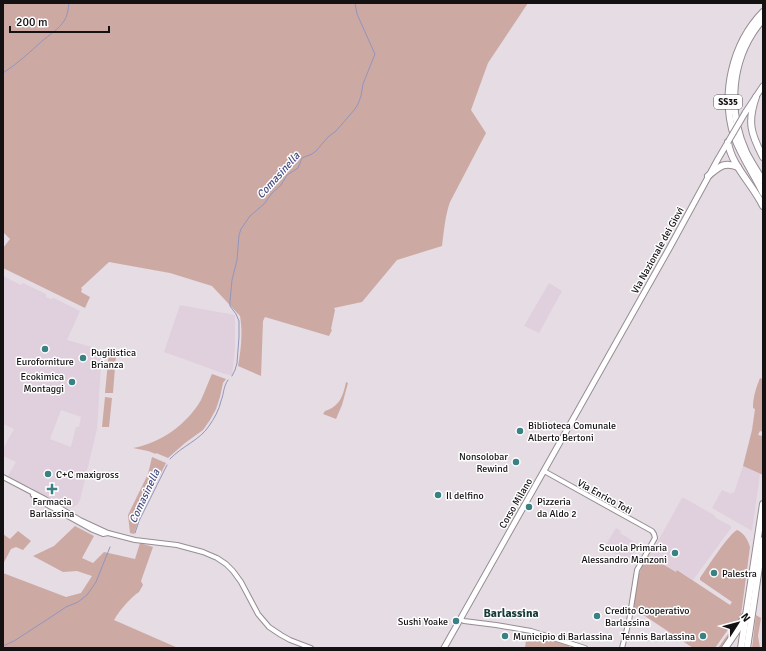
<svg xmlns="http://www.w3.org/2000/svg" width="766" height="651" font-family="Signika,sans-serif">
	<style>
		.built { fill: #e0d0dd; fill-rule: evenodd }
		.green { fill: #cda9a4 }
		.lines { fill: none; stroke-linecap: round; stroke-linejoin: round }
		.stream { stroke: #9196bc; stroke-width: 1 }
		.minor-casing { stroke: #968d94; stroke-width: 6 }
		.major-casing { stroke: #968d94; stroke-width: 7 }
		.highway-casing { stroke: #968d94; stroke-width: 8 }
		.minor { stroke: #fff; stroke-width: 4 }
		.major { stroke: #fff; stroke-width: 5 }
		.highway { stroke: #fff; stroke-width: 6 }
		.major-bridge-casing { stroke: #968d94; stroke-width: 7; stroke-linecap: butt }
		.major-bridge { stroke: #fff; stroke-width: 5 }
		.poi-dot { fill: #398183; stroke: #fff; stroke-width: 1.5 }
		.labels { text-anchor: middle; stroke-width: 3; stroke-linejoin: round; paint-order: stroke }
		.shield { fill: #fff; stroke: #5a585a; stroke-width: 1 }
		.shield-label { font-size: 9px; font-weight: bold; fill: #141113 }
		.street-label { font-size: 10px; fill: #141113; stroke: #fff }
		.poi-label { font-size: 10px; fill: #141113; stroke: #fff; text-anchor: start }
		.water-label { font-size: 11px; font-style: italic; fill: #484c82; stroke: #fff }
		.quarter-label { font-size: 12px; font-weight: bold; fill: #17393a; stroke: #fff }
	</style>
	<rect width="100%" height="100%" fill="#e6dce4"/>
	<g class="built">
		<path d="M3,276L21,285L23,283L46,294V297L51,299L54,298L80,311L67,340L102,350L97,429L80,500L77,505L71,508H65L62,507L30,487L24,485L8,476L16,462L3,456V449L14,429L3,424ZM61,410L81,417L79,427H76L71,447L50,439Z"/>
		<path d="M549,283L562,291L539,333L524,326Z"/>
		<path d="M180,305L235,315V349L232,376L226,374H225L164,352Z"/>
		<path d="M743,466L760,474L752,531L712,508L722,490L731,494L732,492L734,493Z"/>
		<path d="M682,498H684L714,515L716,518L731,526V528L693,580L678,570L676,572L647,555L650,550H653Z"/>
		<path d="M616,528L621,531L620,533L639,545L629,561L604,548Z"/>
	</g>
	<g class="green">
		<path d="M3,3H528L488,63L471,110L486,133L450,202C445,216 444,231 442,246L397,260L362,302L334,308L335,310L331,329L332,330L329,336L265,317L263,321L261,376L238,366C241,350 243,332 240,316L212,286L170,273L109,262L81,288L82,289L81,292L90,297L85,308L3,268V248L10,239L3,232Z"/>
		<path d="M109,352L116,354L113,393H105Z"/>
		<path d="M212,374L226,379L223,383L220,397L216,409L210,420L203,430L185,443L168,458L156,453V454L148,451L133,448C161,443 187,424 201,400C205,391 208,383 212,374Z"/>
		<path d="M763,375V432L760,431L758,435L763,436V475L743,466L752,430L755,409L753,408C753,397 756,388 760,378L762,379Z"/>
		<path d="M346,382L348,383L342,405L336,419L323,414L325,411C340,406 343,396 346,382Z"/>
		<path d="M105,397L112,398L109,427H102Z"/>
		<path d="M152,457L166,463L141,513L134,534L130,533L128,515L148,474Z"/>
		<path d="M75,526L94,536L82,558L93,563L104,552L135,559L140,543L153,547L141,581L143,585L139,592C131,597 119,611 114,620L178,648H3V573L66,597L81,593L92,576L77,571L63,572L33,556L54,546Z"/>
		<path d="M737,530C744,533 748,540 750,547L741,615L738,625L722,648H718L736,623L734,621L715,648H693L633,608L638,577L642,566L647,555L676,572L677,570L730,605L732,602L700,580V578C707,568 728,535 737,530Z"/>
		<path d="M18,531L31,541L23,550L16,547L11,549L3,564V534L10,539Z"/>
		<path d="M756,615L761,618L758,636L760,648H752Z"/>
		<path d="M527,631L568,645L570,648H525Z"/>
	</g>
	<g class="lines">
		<g class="stream">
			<path d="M3,73C17,64 29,53 41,42C49,35 59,29 64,21C68,15 68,9 69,3"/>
			<path d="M232,376L235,370L237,363L239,337V321L236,314L230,306V301L232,280L237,260L239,235L241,229L250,216L264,204L272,193L281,185L287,175L298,168L302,158L312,154L316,151L328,137L336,131L355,109L358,104L361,96L363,84L375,54L374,52L357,14L355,3"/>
			<path d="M170,459C182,446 200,440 209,426C214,419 219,410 221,401C224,394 223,387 228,380"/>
			<path d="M135,533L139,521L167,465"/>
			<path d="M3,646L14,641L51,617L66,607L78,602L87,595L96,582L110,547"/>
		</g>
		<defs>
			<g id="minor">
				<path d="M544,471L652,531L654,534L655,538L641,563L637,570L629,621L622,648"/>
				<path d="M3,477L45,499L80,520L108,533L135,540L177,545L203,552L217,558L226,564L233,571L241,582L258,614L269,627L281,635L290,640L311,648"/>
				<path d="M33,495L44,503L93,530L103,534L108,533"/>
				<path d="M460,619L464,621L496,625L531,631L585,648"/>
			</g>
			<g id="major">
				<path d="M745,113L763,86"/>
				<path d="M444,648L670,247L718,159L728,142"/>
			</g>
			<g id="highway">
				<path d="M763,12C732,44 721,94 734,136C741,156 754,174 763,193"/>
				<path d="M763,19C759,24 755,29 752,34C730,69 729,115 746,152C751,162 757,171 763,181"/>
				<path d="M756,97C747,122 751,134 763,157"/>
				<path d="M728,142C731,165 753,185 763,206"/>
				<path d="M708,176C719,167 724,161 738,167"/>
				<path d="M725,648L738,629L744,617"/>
				<path d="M741,648L763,504"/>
				<path d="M747,648L763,540"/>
			</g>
		</defs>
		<use href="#minor" class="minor-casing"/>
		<use href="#major" class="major-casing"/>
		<use href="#highway" class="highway-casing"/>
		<use href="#minor" class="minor"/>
		<use href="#major" class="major"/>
		<use href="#highway" class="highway"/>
		<defs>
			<path id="major-bridge" d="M728,142L745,113"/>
		</defs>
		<use href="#major-bridge" class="major-bridge-casing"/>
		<use href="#major-bridge" class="major-bridge"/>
	</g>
	<g class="poi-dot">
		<circle cx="45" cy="349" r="4"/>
		<circle cx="83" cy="358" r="4"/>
		<circle cx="72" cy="382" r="4"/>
		<circle cx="520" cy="431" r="4"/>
		<circle cx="516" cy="462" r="4"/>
		<circle cx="48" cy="474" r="4"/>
		<path d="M50 483h4v4h4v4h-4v4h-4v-4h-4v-4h4z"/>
		<circle cx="438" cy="495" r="4"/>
		<circle cx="529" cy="507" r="4"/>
		<circle cx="675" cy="553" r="4"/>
		<circle cx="714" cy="573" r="4"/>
		<circle cx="597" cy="616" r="4"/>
		<circle cx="456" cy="621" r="4"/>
		<circle cx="505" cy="636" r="4"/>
		<circle cx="703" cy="636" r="4"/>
	</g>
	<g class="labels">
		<rect class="shield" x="714" y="95" width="28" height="14" rx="3"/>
		<g class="shield-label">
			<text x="728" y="105">SS35</text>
		</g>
		<g class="street-label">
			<text transform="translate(657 250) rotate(-61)" y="4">Via Nazionale dei Giovi</text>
			<text transform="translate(605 496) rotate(29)" y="4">Via Enrico Toti</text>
			<text transform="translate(515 503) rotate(-60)" y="4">Corso Milano</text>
		</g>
		<g class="poi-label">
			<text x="91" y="356">Pugilistica<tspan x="91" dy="12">Brianza</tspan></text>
			<text x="45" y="365" text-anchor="middle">Euroforniture</text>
			<text x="64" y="380" text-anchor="end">Ecokimica<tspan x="64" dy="12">Montaggi</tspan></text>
			<text x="528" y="429">Biblioteca Comunale<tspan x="528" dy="12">Alberto Bertoni</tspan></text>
			<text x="508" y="460" text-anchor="end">Nonsolobar<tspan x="508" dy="12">Rewind</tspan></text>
			<text x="56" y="478">C+C maxigross</text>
			<text x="446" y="499">Il delfino</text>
			<text x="52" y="505" text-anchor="middle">Farmacia<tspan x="52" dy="12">Barlassina</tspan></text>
			<text x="537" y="505">Pizzeria<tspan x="537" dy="12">da Aldo 2</tspan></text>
			<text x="667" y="551" text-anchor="end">Scuola Primaria<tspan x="667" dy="12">Alessandro Manzoni</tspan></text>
			<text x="722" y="577">Palestra</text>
			<text x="605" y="614">Credito Cooperativo<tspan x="605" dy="12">Barlassina</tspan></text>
			<text x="448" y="625" text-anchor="end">Sushi Yoake</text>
			<text x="513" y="640">Municipio di Barlassina</text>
			<text x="695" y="640" text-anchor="end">Tennis Barlassina</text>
		</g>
		<g class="water-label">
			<text transform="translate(278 175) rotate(-48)" y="4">Comasinella</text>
			<text transform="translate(144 496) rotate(-65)" y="4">Comasinella</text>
		</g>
		<g class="quarter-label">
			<text x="511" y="617">Barlassina</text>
		</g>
	</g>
	<rect width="766" height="651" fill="none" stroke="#141113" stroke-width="8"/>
	<g transform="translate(738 623) rotate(54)" stroke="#ffffff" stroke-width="3" paint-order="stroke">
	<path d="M0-3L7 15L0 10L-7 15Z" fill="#141113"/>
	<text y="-6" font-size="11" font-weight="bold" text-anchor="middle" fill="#141113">N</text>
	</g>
	<path d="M10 26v6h99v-6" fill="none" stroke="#141113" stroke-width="2"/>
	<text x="16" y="26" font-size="12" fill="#141113" stroke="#ffffff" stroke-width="3" paint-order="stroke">200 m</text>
</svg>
